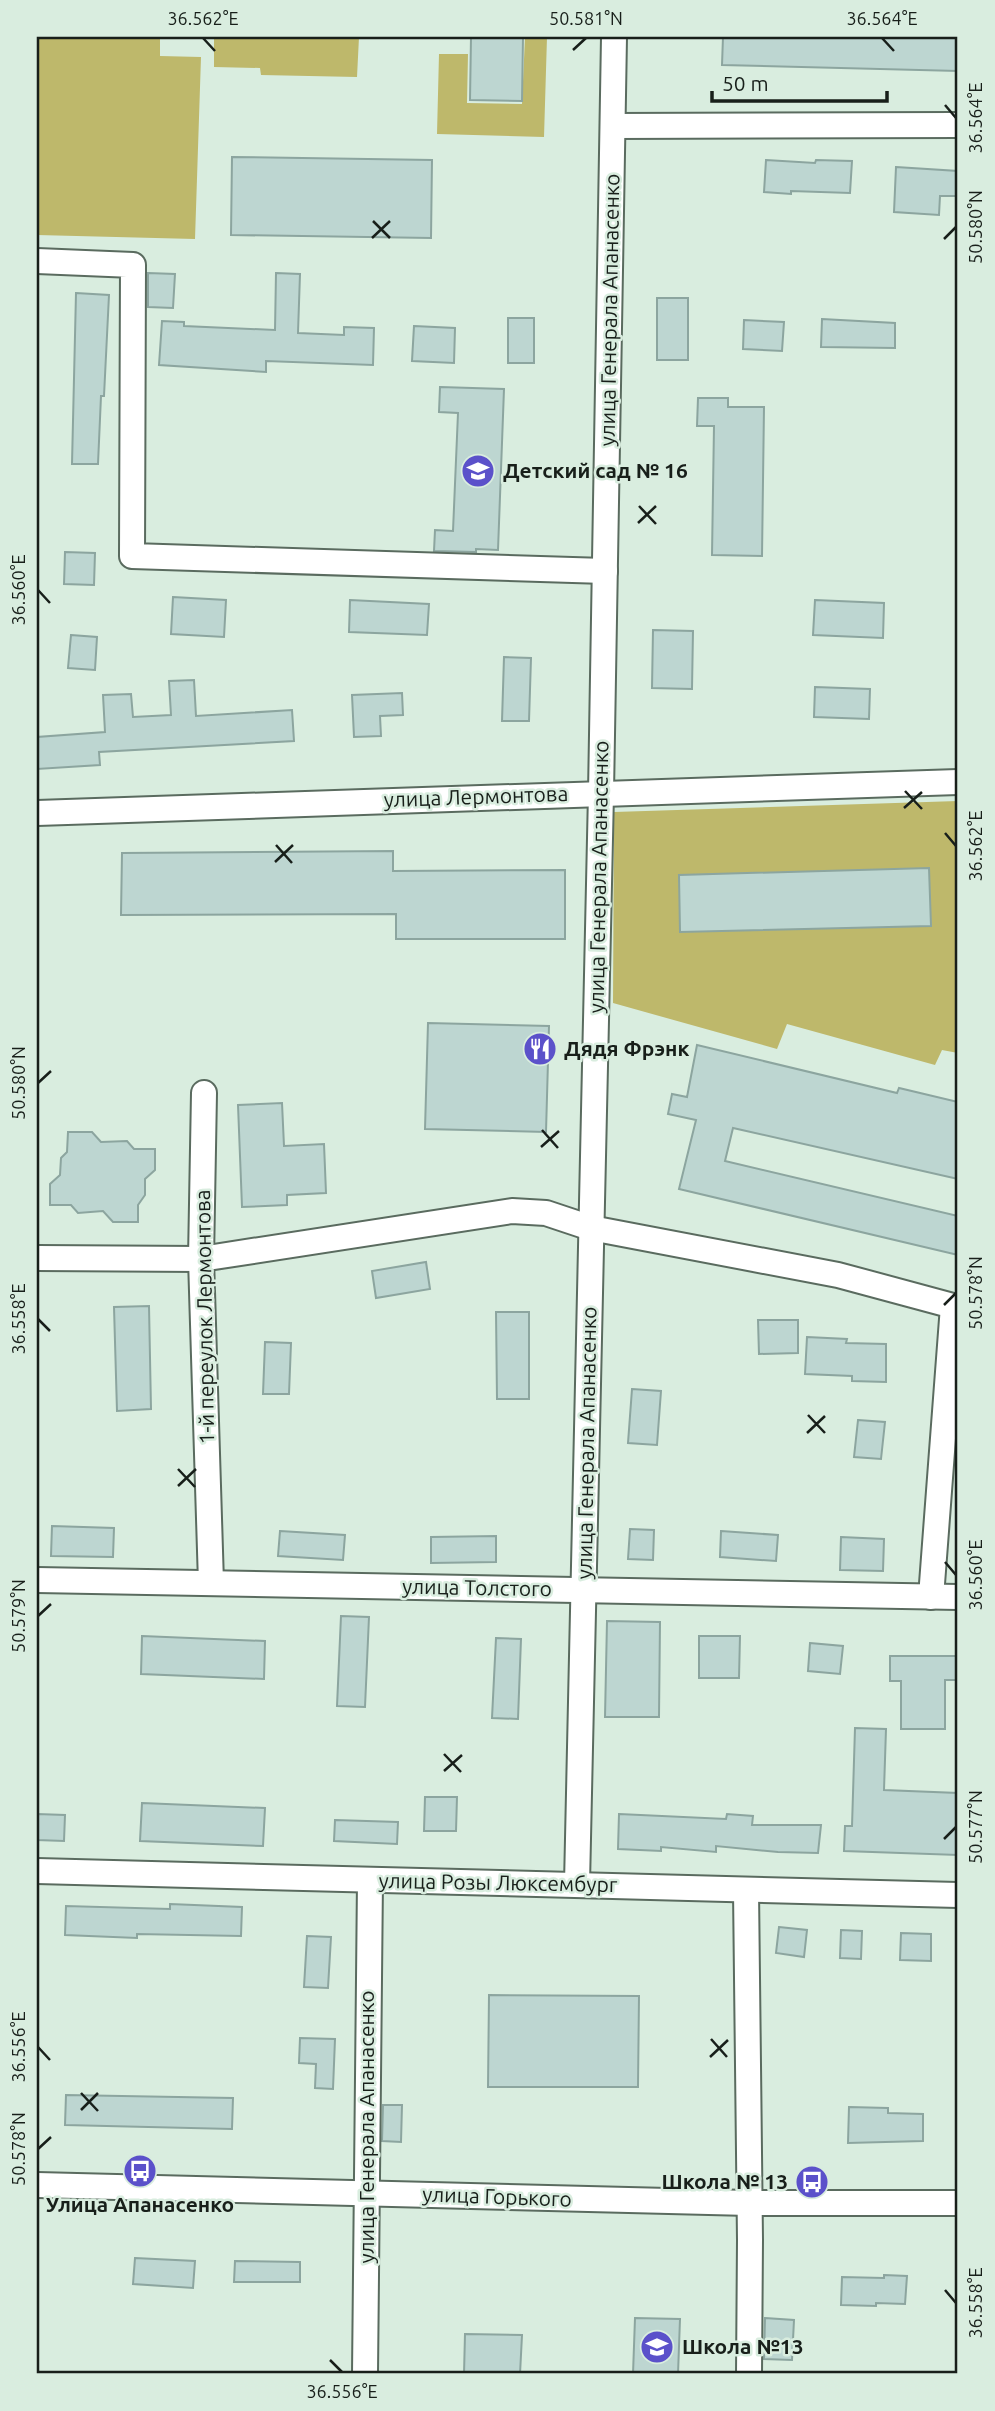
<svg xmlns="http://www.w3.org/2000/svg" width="995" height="2411" font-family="Ubuntu,sans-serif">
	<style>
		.green { fill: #beb86b }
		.building { fill: #bdd6d1; stroke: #8ca59f; stroke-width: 2 }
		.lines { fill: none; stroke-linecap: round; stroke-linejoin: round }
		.minor-casing { stroke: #5a6b5f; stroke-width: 28 }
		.minor { stroke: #fff; stroke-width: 24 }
		.ticks { fill: none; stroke: #181f1a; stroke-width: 2.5 }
		.labels { text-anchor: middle; stroke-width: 5; stroke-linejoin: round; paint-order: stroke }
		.street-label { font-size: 21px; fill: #181f1a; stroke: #d9eddf }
		.poi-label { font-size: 21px; font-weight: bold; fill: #181f1a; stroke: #d9eddf; text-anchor: start }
		.neatline { fill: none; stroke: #181f1a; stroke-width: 2.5 }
		.ticks-label { font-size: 18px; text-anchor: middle; fill: #181f1a }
	</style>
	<rect width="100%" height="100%" fill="#d9eddf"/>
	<g class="green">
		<path d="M37,37H160V56L201,57L195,239L37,235Z"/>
		<path d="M214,37H359L357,77L261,75L260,68L214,67Z"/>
		<path d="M525,37H547L544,137L437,134L439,54H468L467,103L522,104Z"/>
		<path d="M958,801V1053L942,1050L935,1065L787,1024L777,1049L613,1003L614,812Z"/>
	</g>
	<g class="building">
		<path d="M471,37H523L522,101L470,100Z"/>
		<path d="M723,37H958V71L722,65Z"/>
		<path d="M232,157L432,160L431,238L231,235Z"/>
		<path d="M766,160L815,163L816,160L852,161L850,193L791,191V194L764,192Z"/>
		<path d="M896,167L958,171V196H940L939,215L894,212Z"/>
		<path d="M148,273L175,274L173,308L148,307Z"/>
		<path d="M276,273L300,274L298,333L344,335V327L374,328L373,365L266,361V372L159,365L162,321L184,322V326L275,330Z"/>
		<path d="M76,293L109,295L104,396H101L98,464H72Z"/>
		<rect x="657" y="298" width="31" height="62"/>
		<rect x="508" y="318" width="26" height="45"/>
		<path d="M822,319L895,323V348L821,347Z"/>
		<path d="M744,320L784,322L782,351L743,349Z"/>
		<path d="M414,326L455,328L454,363L412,361Z"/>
		<path d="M440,387L504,389L498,550L476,549V552L434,551L435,530L453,531L458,413L439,412Z"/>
		<path d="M698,398H728V407H764L762,556L712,555L714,426H697Z"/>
		<path d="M65,552L95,553L94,585L64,584Z"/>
		<path d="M173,597L226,600L224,637L171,634Z"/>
		<path d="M350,600L429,604L427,635L349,632Z"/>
		<path d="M815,600L884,603L883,638L813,635Z"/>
		<path d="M653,630L693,631L692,689L652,688Z"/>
		<path d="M71,635L97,637L95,670L68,668Z"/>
		<path d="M504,657L531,658L529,721H502Z"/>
		<path d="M194,680L196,716L292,710L294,741L99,752L100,765L37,769V737L105,732L103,695L131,694L133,717L171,715L169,681Z"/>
		<path d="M815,687L870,689L869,719L814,717Z"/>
		<path d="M402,693L403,715L380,716L381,736L354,737L352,695Z"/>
		<path d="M393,851V871L565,870V939H396V914L121,915L122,853Z"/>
		<path d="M929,868L931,926L680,932L679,875Z"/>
		<path d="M428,1023L549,1026L546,1132L425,1129Z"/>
		<path d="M697,1045L897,1093L899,1088L958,1102V1179L733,1128L725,1161L958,1216V1255L679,1189L696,1120L668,1114L672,1094L687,1097Z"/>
		<path d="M282,1103L284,1146L324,1144L326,1193L287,1195V1205L242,1207L238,1105Z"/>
		<path d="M68,1132H92L101,1142L127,1141L134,1149H155V1170L145,1179V1195L138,1205V1222H113L103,1211L78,1213L71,1205H50V1184L60,1175L61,1158L67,1152Z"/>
		<path d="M426,1262L430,1289L376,1298L372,1271Z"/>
		<path d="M149,1306L151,1409L117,1411L114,1307Z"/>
		<path d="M496,1312H529V1399H497Z"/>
		<path d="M758,1320H798V1353L759,1354Z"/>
		<path d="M807,1337L847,1339L846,1343L886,1344V1382L852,1381V1376L805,1374Z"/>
		<path d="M265,1342L291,1343L289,1394H263Z"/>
		<path d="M632,1389L661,1391L657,1445L628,1443Z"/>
		<path d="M858,1420L885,1422L881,1459L854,1457Z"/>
		<path d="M52,1526L114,1528L113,1557L51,1556Z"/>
		<path d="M630,1529L654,1530L653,1560L628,1559Z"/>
		<path d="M280,1531L345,1535L343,1560L278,1556Z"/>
		<path d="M721,1531L778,1535L776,1561L720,1557Z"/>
		<path d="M496,1536V1562L431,1563V1537Z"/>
		<path d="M841,1537L884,1539L883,1571L840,1570Z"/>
		<path d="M341,1616L369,1617L365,1707L337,1706Z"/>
		<path d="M607,1621L660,1622L659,1717H605Z"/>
		<path d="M142,1636L265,1641L264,1679L141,1674Z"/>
		<path d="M699,1636H740L739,1678H699Z"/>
		<path d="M496,1638L521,1639L518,1719L492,1718Z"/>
		<path d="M810,1643L843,1646L840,1674L808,1671Z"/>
		<path d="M890,1656H956V1680H945V1729H901V1681H890Z"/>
		<path d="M855,1728L886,1729L884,1790L958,1793V1855L844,1851L845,1826H852Z"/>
		<path d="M425,1797H457L456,1831H424Z"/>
		<path d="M142,1803L265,1808L263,1846L140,1841Z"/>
		<path d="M37,1814L65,1815L64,1841L37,1840Z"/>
		<path d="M619,1814L726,1819L727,1814L753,1816L752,1825H821L818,1853L778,1852L716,1846V1852L661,1847V1851L618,1849Z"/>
		<path d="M335,1820L398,1822L397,1844L334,1841Z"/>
		<path d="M170,1904L242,1907L241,1936L137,1934V1938L65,1935L66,1906L170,1909Z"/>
		<path d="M779,1927L807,1930L804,1957L776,1953Z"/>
		<path d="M841,1930L862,1931L861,1959L840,1958Z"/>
		<path d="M901,1933L931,1934V1961L900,1960Z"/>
		<path d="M307,1936L331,1937L328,1988L304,1987Z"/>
		<path d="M489,1995L639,1996L638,2087H488Z"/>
		<path d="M300,2038L335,2039L333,2089L315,2088L316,2064L299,2063Z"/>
		<path d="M66,2095L233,2098L232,2129L65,2125Z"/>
		<path d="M383,2105H402L401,2142L382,2141Z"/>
		<path d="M849,2107L888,2108V2113L923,2114V2141L848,2143Z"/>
		<path d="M135,2258L195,2261L193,2288L133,2284Z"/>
		<path d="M235,2261L300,2262V2282H234Z"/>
		<path d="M884,2275L907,2276L905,2304L876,2303V2306L841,2305L842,2277L884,2278Z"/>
		<path d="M635,2318L680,2319L678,2374H633Z"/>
		<path d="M765,2318L794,2320L792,2360L764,2359Z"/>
		<path d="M465,2334L522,2335L520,2374H464Z"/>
	</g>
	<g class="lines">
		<defs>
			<g id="minor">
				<path d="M613,126L958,125"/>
				<path d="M37,261L133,265L132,556L605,571"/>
				<path d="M37,813L958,782"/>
				<path d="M204,1093L201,1259L211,1583"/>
				<path d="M37,1258L201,1259L512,1211L546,1213L591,1228L838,1275L953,1306L931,1597"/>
				<path d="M37,1580L958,1597"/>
				<path d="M37,1871L958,1895"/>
				<path d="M577,1884L601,793L614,37"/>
				<path d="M746,1890L750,2240L749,2374"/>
				<path d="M37,2185L749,2203H958"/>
				<path d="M365,2374L370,1880"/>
			</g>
		</defs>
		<use href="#minor" class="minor-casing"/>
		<use href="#minor" class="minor"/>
	</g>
	<path class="ticks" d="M203,38L215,51M882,38L894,51M573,50L586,38M945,105L956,118M373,221L390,238M372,238L390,221M944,239L956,227M639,506L656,524M638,523L656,506M38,590L50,603M905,791L922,809M904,808L922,792M945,833L956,846M276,845L292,863M275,862L293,845M38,1083L51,1071M542,1130L558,1148M541,1147L559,1131M944,1305L956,1293M38,1319L50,1331M808,1415L825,1433M807,1433L825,1416M178,1469L195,1487M178,1486L196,1469M945,1562L956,1575M38,1616L51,1604M444,1754L461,1772M444,1771L462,1755M944,1839L956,1827M711,2039L727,2057M38,2047L50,2060M710,2057L728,2040M81,2093L98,2111M81,2110L98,2093M38,2149L51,2137M945,2290L956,2303M330,2360L342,2372"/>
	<defs>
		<symbol id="school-disc" viewBox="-11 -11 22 22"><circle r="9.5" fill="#5b51ca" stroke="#d9eddf"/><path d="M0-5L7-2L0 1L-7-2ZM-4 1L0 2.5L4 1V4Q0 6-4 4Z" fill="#fff"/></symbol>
		<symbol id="restaurant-disc" viewBox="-11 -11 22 22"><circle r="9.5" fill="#5b51ca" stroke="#d9eddf"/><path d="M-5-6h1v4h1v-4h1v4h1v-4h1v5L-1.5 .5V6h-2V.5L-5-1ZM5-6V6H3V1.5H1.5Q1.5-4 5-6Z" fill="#fff"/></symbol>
		<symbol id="bus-disc" viewBox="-11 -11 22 22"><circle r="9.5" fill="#5b51ca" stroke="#d9eddf"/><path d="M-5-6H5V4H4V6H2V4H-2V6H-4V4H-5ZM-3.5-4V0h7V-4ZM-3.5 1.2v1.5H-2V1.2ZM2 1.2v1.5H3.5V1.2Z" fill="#fff"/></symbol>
	</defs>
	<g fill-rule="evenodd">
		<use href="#school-disc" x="459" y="452" width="38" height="38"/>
		<use href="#restaurant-disc" x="521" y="1030" width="38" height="38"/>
		<use href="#bus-disc" x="121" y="2152" width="38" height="38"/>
		<use href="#bus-disc" x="793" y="2163" width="38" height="38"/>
		<use href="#school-disc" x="638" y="2328" width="38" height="38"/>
	</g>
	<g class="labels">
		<g class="street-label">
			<text transform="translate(610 310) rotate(-89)" y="7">улица Генерала Апанасенко</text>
			<text transform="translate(476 797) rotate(-2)" y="7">улица Лермонтова</text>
			<text transform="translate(599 877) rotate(-89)" y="7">улица Генерала Апанасенко</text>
			<text transform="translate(205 1317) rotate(-91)" y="7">1-й переулок Лермонтова</text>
			<text transform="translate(587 1443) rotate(-89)" y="7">улица Генерала Апанасенко</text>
			<text transform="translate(477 1588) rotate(1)" y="7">улица Толстого</text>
			<text transform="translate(498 1883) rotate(1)" y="7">улица Розы Люксембург</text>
			<text transform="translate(367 2127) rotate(-90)" y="7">улица Генерала Апанасенко</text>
			<text transform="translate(497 2197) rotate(2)" y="7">улица Горького</text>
		</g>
		<g class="poi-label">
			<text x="503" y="478">Детский сад № 16</text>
			<text x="564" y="1056">Дядя Фрэнк</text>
			<text x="788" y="2189" text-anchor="end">Школа № 13</text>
			<text x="140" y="2212" text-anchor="middle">Улица Апанасенко</text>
			<text x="682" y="2354">Школа №13</text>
		</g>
	</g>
	<rect width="995" height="2411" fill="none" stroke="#d9eddf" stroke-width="77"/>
	<path d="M712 91v10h175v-10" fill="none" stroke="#181f1a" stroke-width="3.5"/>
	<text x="722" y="91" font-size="21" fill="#181f1a" stroke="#d9eddf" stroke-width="5" paint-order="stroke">50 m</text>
	<rect x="38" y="38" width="918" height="2334" class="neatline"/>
	<g class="ticks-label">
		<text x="203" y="25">36.562°E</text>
		<text x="586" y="25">50.581°N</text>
		<text x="882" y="25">36.564°E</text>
		<text transform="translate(976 118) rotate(-90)" y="6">36.564°E</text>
		<text transform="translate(976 227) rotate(-90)" y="6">50.580°N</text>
		<text transform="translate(19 590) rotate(-90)" y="6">36.560°E</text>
		<text transform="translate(976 846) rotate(-90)" y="6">36.562°E</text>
		<text transform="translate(19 1083) rotate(-90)" y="6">50.580°N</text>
		<text transform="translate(976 1293) rotate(-90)" y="6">50.578°N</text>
		<text transform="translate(19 1319) rotate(-90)" y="6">36.558°E</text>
		<text transform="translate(976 1575) rotate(-90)" y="6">36.560°E</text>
		<text transform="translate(19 1616) rotate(-90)" y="6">50.579°N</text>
		<text transform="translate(976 1827) rotate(-90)" y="6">50.577°N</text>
		<text transform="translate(19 2047) rotate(-90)" y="6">36.556°E</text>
		<text transform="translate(19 2149) rotate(-90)" y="6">50.578°N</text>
		<text transform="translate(976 2303) rotate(-90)" y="6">36.558°E</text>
		<text x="342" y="2398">36.556°E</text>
	</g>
</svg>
